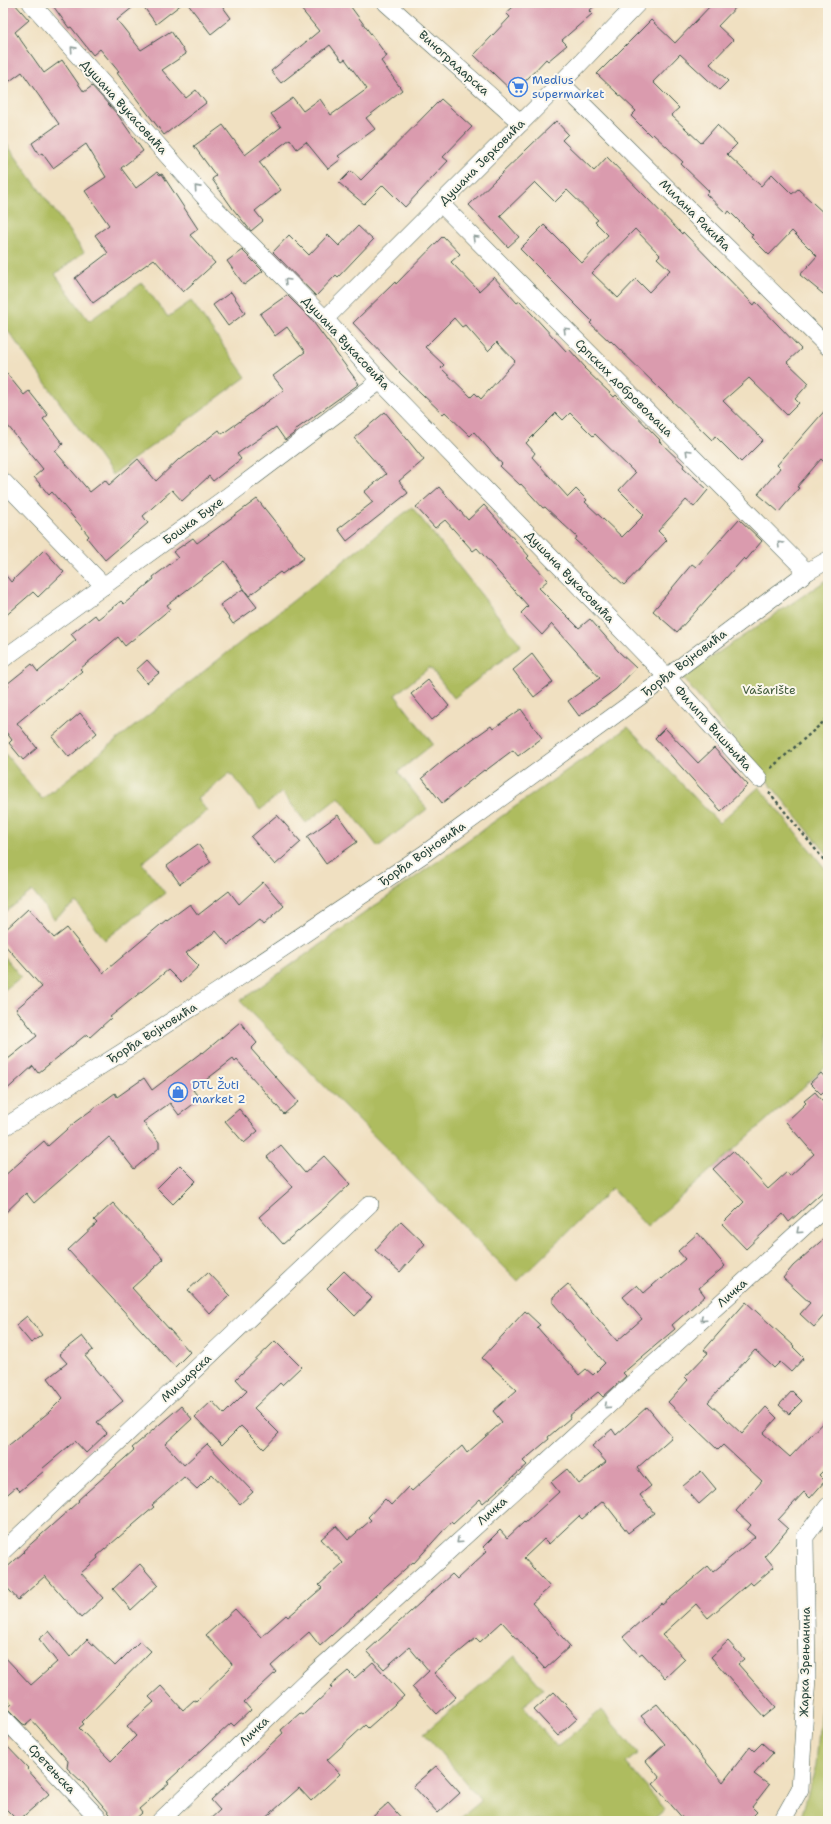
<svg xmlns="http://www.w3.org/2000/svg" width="831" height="1824" font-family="'Shantell Sans',sans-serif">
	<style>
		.green { fill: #aebc5e; stroke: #667c49 }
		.building { fill: #da9bae; fill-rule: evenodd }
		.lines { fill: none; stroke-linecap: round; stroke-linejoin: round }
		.street-casing { stroke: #3e5549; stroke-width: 18 }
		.path { stroke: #3e5549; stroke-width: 2.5; stroke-dasharray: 3 3; stroke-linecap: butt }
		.street { stroke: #fff; stroke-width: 17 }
		.oneway { stroke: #8f9e9a }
		.labels { text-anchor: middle; stroke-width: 4; stroke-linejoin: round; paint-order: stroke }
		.street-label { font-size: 12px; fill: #1f3d34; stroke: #fbf7ec }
		.shop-label { font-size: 12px; fill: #366cbe; stroke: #fbf7ec; text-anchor: start }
		.park-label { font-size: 12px; fill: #435d3e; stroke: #fbf7ec }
	</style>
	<rect width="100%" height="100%" fill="#fbf7ec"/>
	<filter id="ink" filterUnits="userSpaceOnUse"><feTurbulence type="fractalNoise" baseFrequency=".025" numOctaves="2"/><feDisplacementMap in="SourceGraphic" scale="8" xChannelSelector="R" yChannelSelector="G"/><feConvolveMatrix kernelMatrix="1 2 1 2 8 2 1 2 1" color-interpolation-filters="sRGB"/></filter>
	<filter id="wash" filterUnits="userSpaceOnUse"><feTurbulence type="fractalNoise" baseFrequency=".012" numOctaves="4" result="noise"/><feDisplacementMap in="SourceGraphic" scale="16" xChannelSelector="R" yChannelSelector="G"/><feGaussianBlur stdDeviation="0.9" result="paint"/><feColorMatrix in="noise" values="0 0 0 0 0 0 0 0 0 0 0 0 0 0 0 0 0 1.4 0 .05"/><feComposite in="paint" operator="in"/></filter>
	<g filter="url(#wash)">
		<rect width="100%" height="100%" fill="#f0e0c1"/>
		<g class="green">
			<path d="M3,139L84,252L55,274L89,321L142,283L168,317L191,301L246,377L112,475L3,324Z"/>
			<path d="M412,507L521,645L454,698L430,667L395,695L433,744L398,772L427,809L378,847L339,797L306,823L282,792L260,810L230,773L198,799L207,811L142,863L165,893L105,940L76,902L54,919L32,891L3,914V751L42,799Z"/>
			<path d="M828,579V855L682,677Z"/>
			<path d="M628,727L719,823L759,787L828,872V1065L647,1227L612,1188L518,1281L240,1001Z"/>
			<path d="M3,955L21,977L3,991Z"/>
			<path d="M827,1636L828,1821H800L816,1765Z"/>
			<path d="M515,1656L543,1689L523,1706L557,1747L601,1710L638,1753L626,1763L665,1809L652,1821H600L598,1819L595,1821H457L481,1801L424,1733Z"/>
		</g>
		<g id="blocks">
			<g class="building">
				<path d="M8,3H14L29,20L15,32L44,73L62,60L84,92L92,86L118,115L143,151L121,168L136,188L157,172L160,175L162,174L198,229L190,235L215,263L183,292L154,259L93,303L75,278L108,253L95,235L109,225L85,191L106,177L86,144L53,168L42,153L39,155L32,143L59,124L22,72L3,86V7Z"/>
				<path d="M51,3H138L117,20L141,50L171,31L186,54L162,70L186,98L196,90L206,103L164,135L117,73L119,72L100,49L93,55L71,27L69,28Z"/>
				<path d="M141,3H183L156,24Z"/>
				<path d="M187,3H220L231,18L211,34Z"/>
				<path d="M296,3H348L387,56L381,61L402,90L366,118L375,129L338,156L341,159L328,169L306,142L297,149L290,139L259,162L281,190L255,211L263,221L251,231L233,209L212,179L216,176L194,146L223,125L245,155L281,127L271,114L293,98L303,111L320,99L331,115L367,89L345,59L342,61L330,45L281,83L271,71L319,31Z"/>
				<path d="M518,3H598L589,11L592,14L562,40L567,45L548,61L546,59L514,93L474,55L510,17L506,13Z"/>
				<path d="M713,3H740L718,26L733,40L710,64L728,81L719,90L680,54L653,82L679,108L671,115L701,143L717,125L737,144L727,154L761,186L772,174L792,194L798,189L828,217V298L800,275L817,256L792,231L769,255L751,237L753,235L729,211L727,214L706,194L709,191L681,164L683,162L653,134L651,136L631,116L636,111L597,74L651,20L675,43Z"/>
				<path d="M441,99L472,127L443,157L448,161L405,207L383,185L364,204L339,183L351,171L361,180Z"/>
				<path d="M556,121L568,134L562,140L594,171L607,157L682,234L683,232L754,305L756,302L801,349L787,362L809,383L795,399L799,403L787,415L749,378L723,401L763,440L741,462L715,436L712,440L611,341L610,342L590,323L592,321L520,249L544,225L582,263L608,235L595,222L598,220L567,190L555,202L535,182L500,216L519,237L508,247L469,205ZM635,229L660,255L657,258L670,270L649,292L636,279L618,298L592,273Z"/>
				<path d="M358,226L373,240L338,277L336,275L316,296L273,252L289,235L309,255L328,235L339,246Z"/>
				<path d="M443,236L460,254L451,262L479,291L494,277L517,303L520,301L566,351L569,349L585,367L584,368L614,397L616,395L660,440L659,441L684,465L683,467L708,490L694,507L686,500L658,531L667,540L624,585L575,540L577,537L545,507L543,508L521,484L520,485L500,466L502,464L474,432L470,436L445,412L443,414L401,374L353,323L395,282L396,284ZM454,318L462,327L465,325L488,351L497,342L515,361L481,399L475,393L471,397L441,368L444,365L425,347ZM556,413L563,420L570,413L593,436L595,434L635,473L619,490L644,515L622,537L585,502L587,500L576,489L568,497L532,457L535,453L526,443Z"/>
				<path d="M242,250L263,271L244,285L227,261Z"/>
				<path d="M231,292L245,313L228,326L213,305Z"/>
				<path d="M287,295L311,319L359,384L295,430L296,432L285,440L276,427L237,454L241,459L213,481L209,476L182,501L172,490L143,516L148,523L105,560L87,538L89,536L52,492L49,495L34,477L43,469L3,420V369L24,395L29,391L48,415L43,419L63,444L55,451L90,492L105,480L109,485L138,459L156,481L179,459L180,460L219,430L222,434L284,390L273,376L305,352L287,327L275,336L260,314Z"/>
				<path d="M828,407V466L821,459L797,487L799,488L779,512L758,494L780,468L777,465Z"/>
				<path d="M385,412L424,460L399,481L408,493L347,541L338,529L373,502L364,492L386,474L354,438Z"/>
				<path d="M439,487L468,520L484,505L529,556L527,558L548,580L539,588L579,628L590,619L618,651L636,668L616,689L579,716L568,701L600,678L552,624L542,635L521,613L528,606L477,548L473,551L445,520L435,528L416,507Z"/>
				<path d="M257,499L304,558L282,574L280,572L249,596L225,561L167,605L170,609L125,646L118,637L80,669L82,671L61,689L60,688L17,723L37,748L23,760L9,743L12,740L6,732L3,734V691L9,686L7,684L32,664L38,672L76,640L71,634L95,615L98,619L121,601L124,604L154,579L153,577L178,558L173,552L193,538L197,543Z"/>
				<path d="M739,519L762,541L746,560L744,558L677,632L653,611L692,564L696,567Z"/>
				<path d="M44,550L64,572L38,597L33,592L3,618V572L11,582Z"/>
				<path d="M243,589L257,607L233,624L220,605Z"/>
				<path d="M532,654L553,682L534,697L513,670Z"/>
				<path d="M147,660L159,673L147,683L136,670Z"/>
				<path d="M428,680L449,706L432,720L411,694Z"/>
				<path d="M521,709L542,738L518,756L513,750L485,771L484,770L442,803L422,778L446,758L491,726L493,729Z"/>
				<path d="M80,713L97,733L69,757L52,737Z"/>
				<path d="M665,728L698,763L714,748L748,785L721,811L655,738Z"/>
				<path d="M277,815L301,842L275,865L251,837Z"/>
				<path d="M338,815L357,842L326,864L307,837Z"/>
				<path d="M198,844L211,862L180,884L167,866Z"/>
				<path d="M263,882L284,906L263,925L259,920L228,945L216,931L186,953L199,966L181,983L168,970L110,1017L111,1018L90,1037L87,1034L38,1073L33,1066L3,1093V1063L37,1036L16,1009L42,987L3,943V932L28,909L54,938L67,928L103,973L166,920L167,921L190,904L198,915L229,891L239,904Z"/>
				<path d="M240,1022L257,1043L251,1049L298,1102L284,1114L237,1060L235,1062L233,1059L193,1090L200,1099L179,1115L170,1103L143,1122L159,1142V1148L134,1169L109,1137L34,1203L26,1193L3,1215V1177L44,1141L48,1146L75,1122L115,1093L117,1097L144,1078L152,1090L202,1052L203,1053Z"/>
				<path d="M821,1073L828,1081V1087L821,1094L810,1083Z"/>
				<path d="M815,1092L828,1107V1187L789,1222L783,1214L746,1249L722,1224L744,1202L713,1169L733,1151L768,1189L787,1172L790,1176L814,1154L786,1122L806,1103L804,1101Z"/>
				<path d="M239,1109L258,1131L244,1143L225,1121Z"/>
				<path d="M281,1145L305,1173L324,1156L350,1184L326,1207L283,1244L259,1217L293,1187L267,1157Z"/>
				<path d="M180,1165L196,1181L173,1204L157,1188Z"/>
				<path d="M113,1203L164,1259L132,1288L190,1352L175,1367L68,1250L97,1223L94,1220Z"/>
				<path d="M401,1221L425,1244L400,1272L375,1250Z"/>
				<path d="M698,1233L725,1266L699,1288L705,1296L672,1325L675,1329L623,1373L626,1376L603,1397L598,1392L569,1416L570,1418L548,1437L549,1439L523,1461L527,1465L483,1503L480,1499L453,1524L451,1522L414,1563L413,1562L387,1585L320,1646L309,1632L271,1666L276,1672L244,1702L251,1710L234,1726L231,1723L167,1782L169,1783L139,1809L142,1813L133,1821H116L83,1783L67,1768L68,1761L32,1720L26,1725L23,1724L7,1708L12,1704L3,1694V1655L31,1685L57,1662L39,1639L49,1631L70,1657L87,1639L115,1666L140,1641L151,1651L82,1722L84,1724L79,1728L111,1761L136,1736L127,1726L154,1702L149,1697L161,1686L183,1710L194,1700L196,1701L230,1668L232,1664L206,1635L235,1609L261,1637L286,1615L288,1617L322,1588L319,1585L343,1563L321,1539L336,1526L348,1540L371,1520L368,1517L385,1499L391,1505L408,1487L412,1491L462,1446L467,1453L502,1422L493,1411L517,1390L482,1358L525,1311L540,1325L537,1327L579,1375L586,1369L593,1375L605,1363L553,1303V1297L568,1284L617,1341L642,1319L623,1297L637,1285L644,1293L661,1278L662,1279L685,1259L678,1251Z"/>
				<path d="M828,1235V1311L814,1327L800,1314L810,1303L783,1278L793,1266Z"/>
				<path d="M344,1271L372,1298L355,1316L327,1288Z"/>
				<path d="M208,1272L230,1295L210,1314L188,1290Z"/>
				<path d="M746,1302L794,1346L793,1347L804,1358L791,1372L780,1362L774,1368L755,1350L708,1402L742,1434L766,1407L777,1418L763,1433L790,1457L828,1417V1466L819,1475L825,1481L810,1498L804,1492L778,1520L788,1529L765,1556L774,1567L753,1585L750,1582L708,1618L696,1604L662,1635L685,1659L665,1678L642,1653L639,1655L623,1637L661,1603L662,1605L708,1566L713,1572L755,1537L747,1530L751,1525L736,1511L762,1481L723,1445L718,1450L668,1402L688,1380L685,1377L708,1353L704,1350Z"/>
				<path d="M27,1316L42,1335L31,1343L16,1325Z"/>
				<path d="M82,1336L93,1350L85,1356L123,1401L97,1422L107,1433L86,1453L75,1441L42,1469L44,1471L20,1491L16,1487L3,1498V1450L49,1412L63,1398L48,1378L67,1363L59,1354Z"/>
				<path d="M275,1341L301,1367L282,1385L280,1383L254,1408L279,1433L264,1449L241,1426L222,1445L195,1417L212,1401L224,1414L247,1391L236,1379Z"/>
				<path d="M792,1391L802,1401L789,1414L779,1405Z"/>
				<path d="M181,1406L192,1419L165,1444L184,1465L207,1444L253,1492L240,1504L212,1474L197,1489L184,1477L152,1505L154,1507L97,1556L98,1558L81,1573L103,1598L81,1618L45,1576L18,1600L3,1583V1571L24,1552L23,1551L79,1501L78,1500L134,1450L132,1448Z"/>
				<path d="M647,1407L672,1437L637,1468L651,1486L640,1495L654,1513L628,1533L603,1501L582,1519L579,1516L549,1544L544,1539L524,1558L550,1587L532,1603L570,1646L545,1669L502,1622L480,1642L476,1638L434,1673L456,1697L437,1714L412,1687L429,1671L409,1647L384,1669L367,1651L452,1574L457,1579L487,1551L483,1547L500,1530L507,1538L524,1522L525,1523L559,1492L551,1482L567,1469L579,1484L606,1462L592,1446L612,1429L616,1435Z"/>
				<path d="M701,1471L716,1489L699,1504L683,1486Z"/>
				<path d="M140,1564L158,1585L131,1610L113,1589Z"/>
				<path d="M728,1641L744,1659L738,1664L776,1707L764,1717L711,1657Z"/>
				<path d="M373,1662L404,1696L368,1728L365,1725L327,1760L340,1774L311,1801L299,1788L262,1821H208L220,1810L211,1800L283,1733L281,1730L300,1713L303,1715L332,1688L330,1686L348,1671L355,1678Z"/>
				<path d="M554,1692L578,1718L558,1736L534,1710Z"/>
				<path d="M657,1704L723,1782L750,1747L754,1751L762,1743L773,1753L754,1774L769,1785L752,1807L757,1812L748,1821H685L653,1784L660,1778L646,1761L665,1744L641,1716Z"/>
				<path d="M3,1732L9,1737L3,1742L28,1768L27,1769L49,1794L18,1821L3,1806Z"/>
				<path d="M436,1766L460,1793L438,1813L413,1786Z"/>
				<path d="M388,1803L404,1821H368Z"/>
			</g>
		</g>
	</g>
	<g filter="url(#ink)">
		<use href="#blocks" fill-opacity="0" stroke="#3e5549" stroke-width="1"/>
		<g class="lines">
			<defs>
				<g id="street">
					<path d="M31,3L208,201L325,319L380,381L667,677L759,779"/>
					<path d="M386,3L521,123"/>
					<path d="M561,83L828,347"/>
					<path d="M440,203L807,572"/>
					<path d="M325,319L561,83L638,3"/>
					<path d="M3,481L104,586"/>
					<path d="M3,659L228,496L380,381"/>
					<path d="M3,1128L217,992L424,854L667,677L807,572L828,560"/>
					<path d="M3,1551L370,1204"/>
					<path d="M3,1717L101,1821"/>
					<path d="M160,1821L305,1682L828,1205"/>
					<path d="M782,1821L800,1789L807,1677L805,1537L828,1506"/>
				</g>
			</defs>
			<use href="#street" class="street-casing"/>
			<g class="path">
				<path d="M771,768L828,718"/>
				<path d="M769,792L828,865"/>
				<path d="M826,1821L828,1814"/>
			</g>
			<use href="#street" class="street"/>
		</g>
		<defs><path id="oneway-chevron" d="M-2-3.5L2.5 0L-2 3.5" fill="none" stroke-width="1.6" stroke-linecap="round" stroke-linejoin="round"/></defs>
		<g class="oneway">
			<use href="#oneway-chevron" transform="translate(73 49) rotate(-132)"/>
			<use href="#oneway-chevron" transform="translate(197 188) rotate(-132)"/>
			<use href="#oneway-chevron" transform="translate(475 238) rotate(-135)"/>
			<use href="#oneway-chevron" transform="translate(287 281) rotate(-135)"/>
			<use href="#oneway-chevron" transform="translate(566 330) rotate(-135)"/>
			<use href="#oneway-chevron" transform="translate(688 452) rotate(-135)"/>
			<use href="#oneway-chevron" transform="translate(780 544) rotate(-135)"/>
			<use href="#oneway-chevron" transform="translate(799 1231) rotate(138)"/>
			<use href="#oneway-chevron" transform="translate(703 1319) rotate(138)"/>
			<use href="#oneway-chevron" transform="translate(607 1406) rotate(138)"/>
			<use href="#oneway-chevron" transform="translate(459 1541) rotate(138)"/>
		</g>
	</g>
	<defs>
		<symbol id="supermarket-ring" viewBox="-11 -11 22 22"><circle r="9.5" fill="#fbf7ec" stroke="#3f7fe0" stroke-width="1.5"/><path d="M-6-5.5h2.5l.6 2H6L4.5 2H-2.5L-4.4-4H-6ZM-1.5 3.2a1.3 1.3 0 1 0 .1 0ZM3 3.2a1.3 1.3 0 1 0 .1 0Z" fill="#3f7fe0"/></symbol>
		<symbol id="shop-ring" viewBox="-11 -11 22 22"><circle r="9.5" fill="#fbf7ec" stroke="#3f7fe0" stroke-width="1.5"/><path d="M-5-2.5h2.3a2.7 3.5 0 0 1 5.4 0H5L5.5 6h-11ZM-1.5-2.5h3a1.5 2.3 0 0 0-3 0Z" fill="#3f7fe0"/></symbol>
	</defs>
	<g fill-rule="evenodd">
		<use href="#supermarket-ring" x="507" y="76" width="22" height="22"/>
		<use href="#shop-ring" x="167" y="1081" width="22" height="22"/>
	</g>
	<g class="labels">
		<g class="street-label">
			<text transform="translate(454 63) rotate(42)" y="4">Виноградарска</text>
			<text transform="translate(124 107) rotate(48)" y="4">Душана Вукасовића</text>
			<text transform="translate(482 162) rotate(-45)" y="4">Душана Јерковића</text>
			<text transform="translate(695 215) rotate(45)" y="4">Милана Ракића</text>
			<text transform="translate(346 343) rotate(47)" y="4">Душана Вукасовића</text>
			<text transform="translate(624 388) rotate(45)" y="4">Српских добровољаца</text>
			<text transform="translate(193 521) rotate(-36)" y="4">Бошка Бухе</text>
			<text transform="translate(570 577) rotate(46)" y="4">Душана Вукасовића</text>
			<text transform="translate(684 663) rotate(-37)" y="4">Ђорђа Војновића</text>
			<text transform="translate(713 728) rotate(48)" y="4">Филипа Вишњића</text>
			<text transform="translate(422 854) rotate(-35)" y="4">Ђорђа Војновића</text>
			<text transform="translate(152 1033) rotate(-32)" y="4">Ђорђа Војновића</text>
			<text transform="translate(732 1293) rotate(-42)" y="4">Личка</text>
			<text transform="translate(186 1378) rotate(-43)" y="4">Мишарска</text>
			<text transform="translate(492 1511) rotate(-42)" y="4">Личка</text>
			<text transform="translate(805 1662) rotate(-89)" y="4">Жарка Зрењанина</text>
			<text transform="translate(254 1731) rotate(-44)" y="4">Личка</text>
			<text transform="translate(52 1769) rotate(47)" y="4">Сретењска</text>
		</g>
		<g class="shop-label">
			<text x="532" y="84">Medius<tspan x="532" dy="14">supermarket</tspan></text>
			<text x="192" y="1089">DTL Žuti<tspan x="192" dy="14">market 2</tspan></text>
		</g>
		<g class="park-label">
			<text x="769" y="694">Vašarište</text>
		</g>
	</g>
	<rect width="831" height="1824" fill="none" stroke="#fbf7ec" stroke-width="16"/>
</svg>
